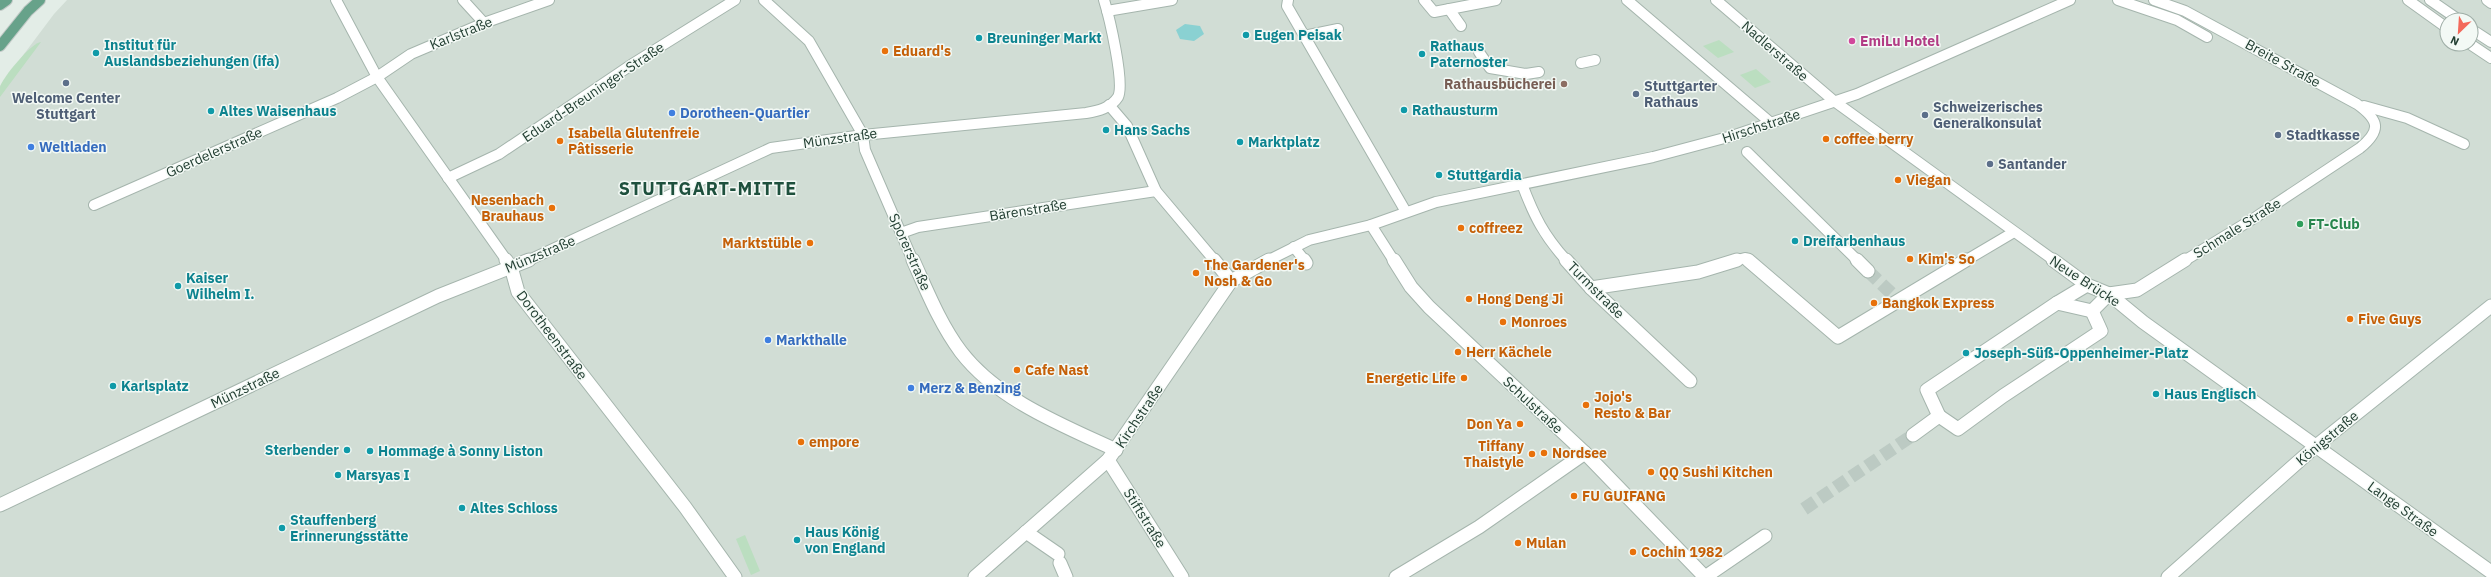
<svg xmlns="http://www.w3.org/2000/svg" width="2491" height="577" font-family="'IBM Plex Sans',sans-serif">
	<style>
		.built { fill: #d1ddd5; fill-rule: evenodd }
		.green { fill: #bbdec0 }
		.water { fill: #8ad1d2 }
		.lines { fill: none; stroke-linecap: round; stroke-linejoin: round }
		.street-tunnel { stroke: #bccac3; stroke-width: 13; stroke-dasharray: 13 6; stroke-linecap: butt }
		.lane-far1-casing { stroke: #a5b5ad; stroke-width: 12 }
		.lane-casing { stroke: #a5b5ad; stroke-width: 15 }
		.street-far1-casing { stroke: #a5b5ad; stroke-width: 12 }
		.street-casing { stroke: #a5b5ad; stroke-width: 15 }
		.primary-casing { stroke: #c1c9c6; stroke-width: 12 }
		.lane-far1 { stroke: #fff; stroke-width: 10 }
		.lane { stroke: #fff; stroke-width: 13 }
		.street-far1 { stroke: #fff; stroke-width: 10 }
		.street { stroke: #fff; stroke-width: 13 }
		.primary { stroke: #67a28a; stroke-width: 10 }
		.culture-dot { fill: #0f9aa8; stroke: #f3f9f5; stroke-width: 1.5 }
		.hotel-dot { fill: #d1479c; stroke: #f3f9f5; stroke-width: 1.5 }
		.food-dot { fill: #e8710a; stroke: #f3f9f5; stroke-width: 1.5 }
		.service-dot { fill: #5c6f8a; stroke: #f3f9f5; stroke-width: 1.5 }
		.education-dot { fill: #8d6e63; stroke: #f3f9f5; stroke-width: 1.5 }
		.shop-dot { fill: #3f7fe0; stroke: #f3f9f5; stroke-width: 1.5 }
		.leisure-dot { fill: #2e9e5b; stroke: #f3f9f5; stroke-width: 1.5 }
		.labels { text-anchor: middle; stroke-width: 3; stroke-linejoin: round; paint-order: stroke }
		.street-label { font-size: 14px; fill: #223e32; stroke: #f3f9f5 }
		.culture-label { font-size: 14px; font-weight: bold; fill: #0d838f; stroke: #f3f9f5; text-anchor: start }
		.hotel-label { font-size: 14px; font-weight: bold; fill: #b23c85; stroke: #f3f9f5; text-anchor: start }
		.food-label { font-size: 14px; font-weight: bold; fill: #c56008; stroke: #f3f9f5; text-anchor: start }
		.education-label { font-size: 14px; font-weight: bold; fill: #785e54; stroke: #f3f9f5; text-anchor: end }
		.service-label { font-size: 14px; font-weight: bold; fill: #4e5e75; stroke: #f3f9f5; text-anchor: start }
		.shop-label { font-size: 14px; font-weight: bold; fill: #366cbe; stroke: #f3f9f5; text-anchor: start }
		.leisure-label { font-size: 14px; font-weight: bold; fill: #27864d; stroke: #f3f9f5; text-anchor: start }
		.district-label { font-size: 18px; font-weight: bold; letter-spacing: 1px; fill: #1e503d; stroke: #f3f9f5 }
	</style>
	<rect width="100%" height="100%" fill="#e3ede7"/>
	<path class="built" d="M67,0H2491V577H0V86L54,14ZM2447,20H2471V44H2447Z"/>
	<g class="green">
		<path d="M1719,40L1734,52L1718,58L1703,46Z"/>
		<path d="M41,42L0,97C0,94 0,90 0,87C2,78 32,42 41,42Z"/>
		<path d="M1756,69L1771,82L1755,88L1740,75Z"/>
		<path d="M745,535L760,571L751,575L736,539Z"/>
	</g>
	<path class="water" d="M1185,24L1200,26L1204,34L1194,41L1180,39L1176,30Z"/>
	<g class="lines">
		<g class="street-tunnel">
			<path d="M1868,271L1891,293"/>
			<path d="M1804,509L1913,435"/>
		</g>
		<defs>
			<g id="lane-far1">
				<path d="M2118,0L2177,20L2207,37"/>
				<path d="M1479,52L1490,68L1526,74L1539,72"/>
				<path d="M1581,63L1595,60"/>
				<path d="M1522,184C1534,216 1544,236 1567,261"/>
				<path d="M94,205L337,98L377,77"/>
			</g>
			<g id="lane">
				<path d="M1566,260L1591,288L1690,381"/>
				<path d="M2057,303L2087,285"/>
			</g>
			<g id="street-far1">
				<path d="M336,0L377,77L507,261"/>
				<path d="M463,0L484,23"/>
				<path d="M764,0L809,41L863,135L865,150L913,261"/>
				<path d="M1288,0L1287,6L1406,212"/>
				<path d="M1424,0L1434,12L1496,0"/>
				<path d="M1627,0L1771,123"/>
				<path d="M1716,0L1834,101L2055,261"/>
				<path d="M2154,0L2185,11L2357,104C2379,120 2382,130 2360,148L2256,217L2184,261"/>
				<path d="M2408,0L2447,28"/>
				<path d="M2430,0L2459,20"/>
				<path d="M2487,0L2491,3"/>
				<path d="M1449,9L1461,26"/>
				<path d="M1107,11L1172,0"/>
				<path d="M2471,29L2491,42"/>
				<path d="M1304,36L1338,29"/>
				<path d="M2470,44L2491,58"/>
				<path d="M377,77L411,54L484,23L549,0"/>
				<path d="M1109,105L1127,126L1156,191L1215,261"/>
				<path d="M2364,106L2407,118L2464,144"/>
				<path d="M1747,152L1858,261"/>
				<path d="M448,178L499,154L634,63L735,0"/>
				<path d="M1371,225L1394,261"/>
				<path d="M901,233L918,227L1156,191"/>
				<path d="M1294,247L1305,261"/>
				<path d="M527,261L771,148L863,135L1086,113C1098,111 1111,108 1118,97C1125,83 1109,16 1104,0"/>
				<path d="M1267,261L1309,240L1371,225L1436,202L1653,157L1732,136L1857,94L2070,0"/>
				<path d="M1734,261L1745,258L1749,261"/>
				<path d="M1965,261L2014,232"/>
			</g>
			<g id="street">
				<path d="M506,260L511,267L518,292L685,507L735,577"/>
				<path d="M913,260C927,291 940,324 961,352C998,400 1062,425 1116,450"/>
				<path d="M1214,260L1231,281"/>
				<path d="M1304,260L1306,263"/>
				<path d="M1394,260L1411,287L1429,307L1585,453L1705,577L1765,536"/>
				<path d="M1748,260L1838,337L1966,260"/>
				<path d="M1857,260L1868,271"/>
				<path d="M2053,260L2087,285L2109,294L2143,322L2491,572"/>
				<path d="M1591,288L1698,272L1737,260"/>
				<path d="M2109,294L2137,290L2185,260"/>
				<path d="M1939,416L1927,390L2057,303L2092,311L2109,294"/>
				<path d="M1939,416L1958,429L2003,396L2101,331L2092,311"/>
				<path d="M1913,435L1939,416"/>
				<path d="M1108,460L1182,577"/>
				<path d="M0,505L438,296L529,260"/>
				<path d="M1026,532L1058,554"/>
				<path d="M1060,563L1066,577"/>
				<path d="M975,577L1108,460L1231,281L1269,260"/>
				<path d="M1396,577L1479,527L1585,453"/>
				<path d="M2168,577L2316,446L2491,306"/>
			</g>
			<g id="primary">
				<path d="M0,5L7,0"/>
				<path d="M0,46L28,11L40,0"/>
			</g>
		</defs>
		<use href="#lane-far1" class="lane-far1-casing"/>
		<use href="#lane" class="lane-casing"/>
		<use href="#street-far1" class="street-far1-casing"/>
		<use href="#street" class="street-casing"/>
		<use href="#primary" class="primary-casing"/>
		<use href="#lane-far1" class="lane-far1"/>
		<use href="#lane" class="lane"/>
		<use href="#street-far1" class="street-far1"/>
		<use href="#street" class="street"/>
		<use href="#primary" class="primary"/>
	</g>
	<g class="culture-dot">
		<circle cx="1246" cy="35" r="4"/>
		<circle cx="979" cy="38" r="4"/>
		<circle cx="96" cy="53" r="4"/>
		<circle cx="1422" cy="54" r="4"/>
		<circle cx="1404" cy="110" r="4"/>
		<circle cx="211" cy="111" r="4"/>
		<circle cx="1106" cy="130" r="4"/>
		<circle cx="1240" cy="142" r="4"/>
		<circle cx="1439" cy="175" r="4"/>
		<circle cx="1795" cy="241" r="4"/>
		<circle cx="178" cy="286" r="4"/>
		<circle cx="1966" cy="353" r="4"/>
		<circle cx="113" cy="386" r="4"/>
		<circle cx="2156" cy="394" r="4"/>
		<circle cx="347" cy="450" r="4"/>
		<circle cx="370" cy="451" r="4"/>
		<circle cx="338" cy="475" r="4"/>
		<circle cx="462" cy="508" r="4"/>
		<circle cx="282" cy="528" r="4"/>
		<circle cx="797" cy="540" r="4"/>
	</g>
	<circle class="hotel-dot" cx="1852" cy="41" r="4"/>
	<g class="food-dot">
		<circle cx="885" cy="51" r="4"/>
		<circle cx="1826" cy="139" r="4"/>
		<circle cx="560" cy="141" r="4"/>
		<circle cx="1898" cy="180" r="4"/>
		<circle cx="552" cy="208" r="4"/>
		<circle cx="1461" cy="228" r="4"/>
		<circle cx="810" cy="243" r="4"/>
		<circle cx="1910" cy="259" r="4"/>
		<circle cx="1196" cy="273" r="4"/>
		<circle cx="1469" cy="299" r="4"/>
		<circle cx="1874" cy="303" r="4"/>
		<circle cx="2350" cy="319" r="4"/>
		<circle cx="1503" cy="322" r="4"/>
		<circle cx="1458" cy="352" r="4"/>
		<circle cx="1017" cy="370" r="4"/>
		<circle cx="1464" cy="378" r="4"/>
		<circle cx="1586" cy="405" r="4"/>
		<circle cx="1520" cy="424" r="4"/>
		<circle cx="801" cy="442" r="4"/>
		<circle cx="1544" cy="453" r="4"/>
		<circle cx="1532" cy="454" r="4"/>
		<circle cx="1651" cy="472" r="4"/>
		<circle cx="1574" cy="496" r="4"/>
		<circle cx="1518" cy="543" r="4"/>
		<circle cx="1633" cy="552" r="4"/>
	</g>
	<g class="service-dot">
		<circle cx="66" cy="83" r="4"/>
		<circle cx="1636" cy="94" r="4"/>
		<circle cx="1925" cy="115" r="4"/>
		<circle cx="2278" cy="135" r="4"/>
		<circle cx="1990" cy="164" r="4"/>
	</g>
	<circle class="education-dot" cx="1564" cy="84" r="4"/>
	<g class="shop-dot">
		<circle cx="672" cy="113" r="4"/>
		<circle cx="31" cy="147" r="4"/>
		<circle cx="768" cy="340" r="4"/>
		<circle cx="911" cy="388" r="4"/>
	</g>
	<circle class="leisure-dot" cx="2300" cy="224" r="4"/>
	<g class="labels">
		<g class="street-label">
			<text transform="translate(461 33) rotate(-22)" y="5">Karlstraße</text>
			<text transform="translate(1775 51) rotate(41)" y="5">Nadlerstraße</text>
			<text transform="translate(2283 63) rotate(29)" y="5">Breite Straße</text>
			<text transform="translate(593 92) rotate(-34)" y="5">Eduard-Breuninger-Straße</text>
			<text transform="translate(1761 126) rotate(-18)" y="5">Hirschstraße</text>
			<text transform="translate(840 138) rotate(-8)" y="5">Münzstraße</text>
			<text transform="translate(214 152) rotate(-24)" y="5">Goerdelerstraße</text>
			<text transform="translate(1028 210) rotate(-9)" y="5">Bärenstraße</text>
			<text transform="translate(2237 228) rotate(-32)" y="5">Schmale Straße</text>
			<text transform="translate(910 252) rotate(66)" y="5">Sporerstraße</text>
			<text transform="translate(540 254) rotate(-23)" y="5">Münzstraße</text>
			<text transform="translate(2085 281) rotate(33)" y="5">Neue Brücke</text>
			<text transform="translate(1596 290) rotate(45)" y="5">Turmstraße</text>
			<text transform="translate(552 335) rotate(53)" y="5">Dorotheenstraße</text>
			<text transform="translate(245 388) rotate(-26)" y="5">Münzstraße</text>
			<text transform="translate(1533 405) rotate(43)" y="5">Schulstraße</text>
			<text transform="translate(1139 416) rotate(-56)" y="5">Kirchstraße</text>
			<text transform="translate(2327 438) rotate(-40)" y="5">Königstraße</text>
			<text transform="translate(2403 509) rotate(36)" y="5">Lange Straße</text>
			<text transform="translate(1145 518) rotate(58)" y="5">Stiftstraße</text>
		</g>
		<g class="culture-label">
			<text x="1254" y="40">Eugen Peisak</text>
			<text x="987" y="43">Breuninger Markt</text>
			<text x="104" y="50">Institut für<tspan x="104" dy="16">Auslandsbeziehungen (ifa)</tspan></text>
			<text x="1430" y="51">Rathaus<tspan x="1430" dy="16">Paternoster</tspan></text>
			<text x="1412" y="115">Rathausturm</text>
			<text x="219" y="116">Altes Waisenhaus</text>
			<text x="1114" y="135">Hans Sachs</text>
			<text x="1248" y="147">Marktplatz</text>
			<text x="1447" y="180">Stuttgardia</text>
			<text x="1803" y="246">Dreifarbenhaus</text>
			<text x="186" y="283">Kaiser<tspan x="186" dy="16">Wilhelm I.</tspan></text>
			<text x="1974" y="358">Joseph-Süß-Oppenheimer-Platz</text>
			<text x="121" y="391">Karlsplatz</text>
			<text x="2164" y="399">Haus Englisch</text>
			<text x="339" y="455" text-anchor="end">Sterbender</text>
			<text x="378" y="456">Hommage à Sonny Liston</text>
			<text x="346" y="480">Marsyas I</text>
			<text x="470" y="513">Altes Schloss</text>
			<text x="290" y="525">Stauffenberg<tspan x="290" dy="16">Erinnerungsstätte</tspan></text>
			<text x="805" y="537">Haus König<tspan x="805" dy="16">von England</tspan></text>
		</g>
		<g class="hotel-label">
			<text x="1860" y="46">EmiLu Hotel</text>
		</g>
		<g class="food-label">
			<text x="893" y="56">Eduard's</text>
			<text x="568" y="138">Isabella Glutenfreie<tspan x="568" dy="16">Pâtisserie</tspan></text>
			<text x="1834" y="144">coffee berry</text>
			<text x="1906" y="185">Viegan</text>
			<text x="544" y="205" text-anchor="end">Nesenbach<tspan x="544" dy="16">Brauhaus</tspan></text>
			<text x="1469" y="233">coffreez</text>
			<text x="802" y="248" text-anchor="end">Marktstüble</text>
			<text x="1918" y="264">Kim's So</text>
			<text x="1204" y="270">The Gardener's<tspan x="1204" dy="16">Nosh &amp; Go</tspan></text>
			<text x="1477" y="304">Hong Deng Ji</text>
			<text x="1882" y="308">Bangkok Express</text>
			<text x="2358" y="324">Five Guys</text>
			<text x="1511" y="327">Monroes</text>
			<text x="1466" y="357">Herr Kächele</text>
			<text x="1025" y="375">Cafe Nast</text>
			<text x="1456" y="383" text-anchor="end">Energetic Life</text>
			<text x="1594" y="402">Jojo's<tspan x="1594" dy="16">Resto &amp; Bar</tspan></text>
			<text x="1512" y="429" text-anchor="end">Don Ya</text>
			<text x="809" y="447">empore</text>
			<text x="1524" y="451" text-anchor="end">Tiffany<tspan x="1524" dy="16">Thaistyle</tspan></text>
			<text x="1552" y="458">Nordsee</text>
			<text x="1659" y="477">QQ Sushi Kitchen</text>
			<text x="1582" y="501">FU GUIFANG</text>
			<text x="1526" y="548">Mulan</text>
			<text x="1641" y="557">Cochin 1982</text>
		</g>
		<g class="education-label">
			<text x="1556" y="89">Rathausbücherei</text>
		</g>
		<g class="service-label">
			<text x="1644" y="91">Stuttgarter<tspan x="1644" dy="16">Rathaus</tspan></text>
			<text x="66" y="103" text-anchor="middle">Welcome Center<tspan x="66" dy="16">Stuttgart</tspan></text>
			<text x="1933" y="112">Schweizerisches<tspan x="1933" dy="16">Generalkonsulat</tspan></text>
			<text x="2286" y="140">Stadtkasse</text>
			<text x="1998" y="169">Santander</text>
		</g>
		<g class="shop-label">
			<text x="680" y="118">Dorotheen-Quartier</text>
			<text x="39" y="152">Weltladen</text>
			<text x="776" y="345">Markthalle</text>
			<text x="919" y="393">Merz &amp; Benzing</text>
		</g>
		<g class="leisure-label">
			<text x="2308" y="229">FT-Club</text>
		</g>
		<g class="district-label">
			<text x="708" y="195">STUTTGART-MITTE</text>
		</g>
	</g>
	<g transform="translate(2459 32) rotate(205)"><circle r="19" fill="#f3f9f5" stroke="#9faea7"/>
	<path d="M0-3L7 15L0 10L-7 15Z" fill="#f3695b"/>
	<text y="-6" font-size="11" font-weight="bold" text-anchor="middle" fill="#223e32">N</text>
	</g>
</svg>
